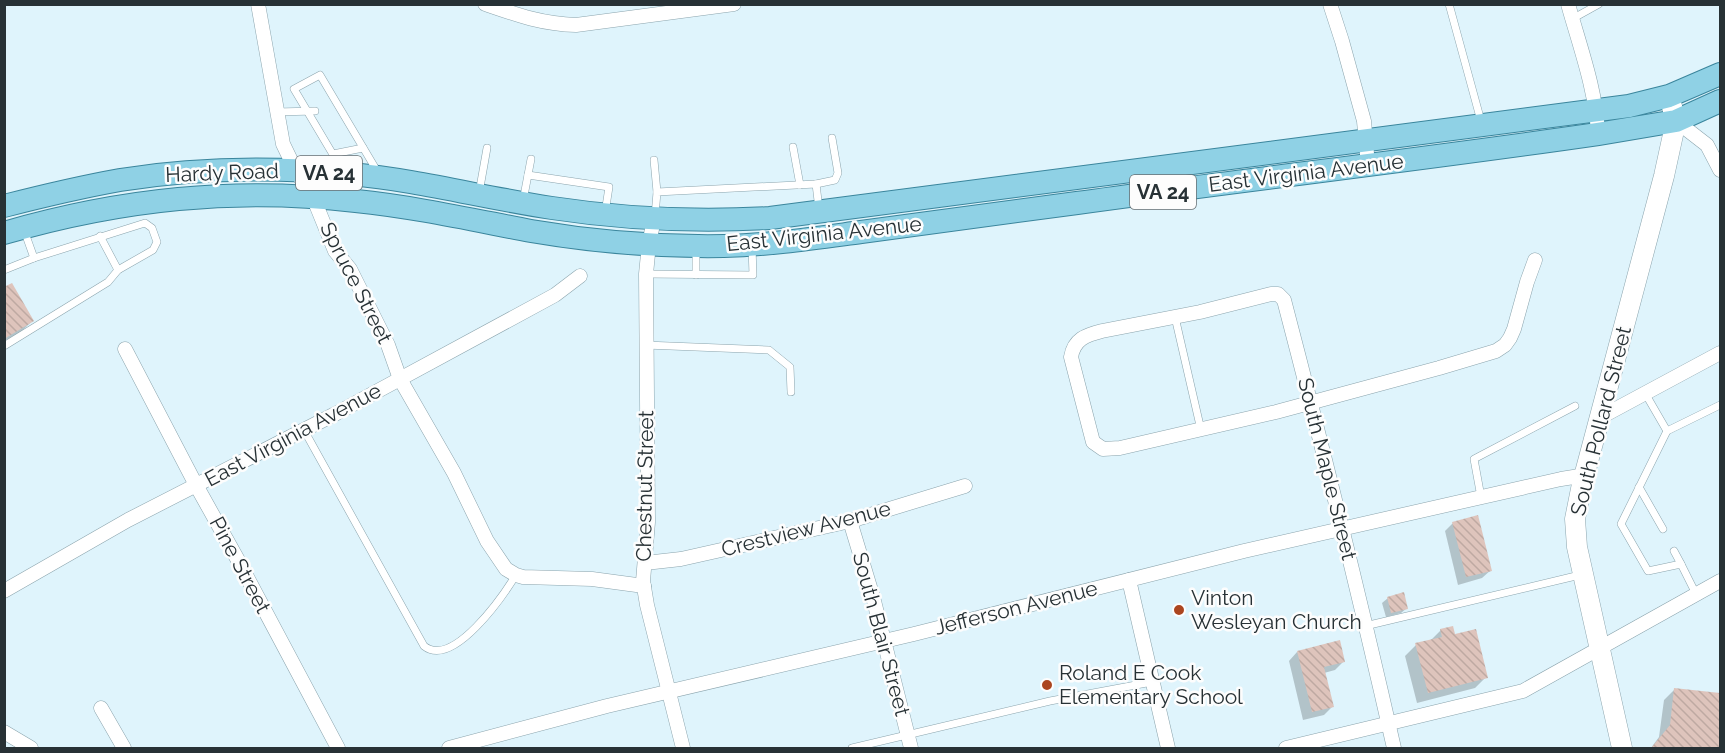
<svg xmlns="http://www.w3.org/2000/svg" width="1725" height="753" font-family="Raleway,sans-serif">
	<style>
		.shadow { fill: #0003 }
		.building { fill: url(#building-back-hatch) }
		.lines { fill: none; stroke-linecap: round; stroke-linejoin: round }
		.lane-casing { stroke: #8ba4ad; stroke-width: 8 }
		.street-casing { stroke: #8ba4ad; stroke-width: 15 }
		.secondary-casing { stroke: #8ba4ad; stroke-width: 21 }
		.primary-casing { stroke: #3a859c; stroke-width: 24 }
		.lane { stroke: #fff; stroke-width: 7 }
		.street { stroke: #fff; stroke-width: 14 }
		.secondary { stroke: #fff; stroke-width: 20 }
		.primary { stroke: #8fd1e5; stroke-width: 22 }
		.poi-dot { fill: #ab451f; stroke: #fdfdfd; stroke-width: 2 }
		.labels { text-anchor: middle; stroke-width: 5; stroke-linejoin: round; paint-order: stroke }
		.shield { fill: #fdfdfd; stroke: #676e71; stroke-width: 1.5 }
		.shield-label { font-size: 20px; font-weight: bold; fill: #273135 }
		.street-label { font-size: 21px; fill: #273135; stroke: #fdfdfd }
		.poi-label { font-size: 21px; fill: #273135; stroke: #fdfdfd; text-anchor: start }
	</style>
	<defs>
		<pattern id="building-back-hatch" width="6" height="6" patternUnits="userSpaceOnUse" patternTransform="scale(1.5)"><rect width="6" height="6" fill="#dec4bc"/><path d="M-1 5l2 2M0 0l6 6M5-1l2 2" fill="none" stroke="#bea9a2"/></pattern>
	</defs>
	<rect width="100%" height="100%" fill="#dff4fc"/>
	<g class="shadow">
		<path d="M4,289L33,320L21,332L4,341Z"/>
		<path d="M1453,523L1491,570L1482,578L1458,585L1445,531Z"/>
		<path d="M1388,598L1407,608L1401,613L1386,617L1382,603Z"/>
		<path d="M1441,630L1454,636L1486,677L1475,688L1417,703L1405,656L1416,645L1430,641Z"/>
		<path d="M1297,652L1343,662L1335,670L1324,673L1332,707L1324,715L1303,720L1289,661Z"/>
		<path d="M1675,689L1720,694V748H1651L1659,737L1664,700Z"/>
	</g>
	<g class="building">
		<path d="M12,283L34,321L4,339V287Z"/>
		<path d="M1478,515L1492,571L1466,577L1452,522Z"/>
		<path d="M1404,592L1408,609L1391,613L1387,597Z"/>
		<path d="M1453,626L1455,634L1476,629L1488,678L1428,693L1415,643L1442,637L1440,629Z"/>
		<path d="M1340,640L1345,662L1324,667L1334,707L1312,712L1297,651Z"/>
		<path d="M1674,688L1720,693V748H1651L1670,725Z"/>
	</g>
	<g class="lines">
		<defs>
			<g id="lane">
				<path d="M1449,4L1481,121"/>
				<path d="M1572,19L1599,4"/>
				<path d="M277,112L315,111"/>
				<path d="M793,147L800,185"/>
				<path d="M333,154L363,148"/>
				<path d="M654,160L657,192"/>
				<path d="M341,168L294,89L320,75L377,171"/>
				<path d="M528,175L609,187L605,213"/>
				<path d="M816,184L835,180L838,173L832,138"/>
				<path d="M479,193L487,148"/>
				<path d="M523,201L531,159"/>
				<path d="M655,216L657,192L816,184L819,209"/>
				<path d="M24,230L34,258"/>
				<path d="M100,236L118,270"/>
				<path d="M4,270L34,258L145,223L152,228L157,242L153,250L118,270L108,282L4,346"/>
				<path d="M646,274L753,275L752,247"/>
				<path d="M696,275V250"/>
				<path d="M1175,317L1201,430"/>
				<path d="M645,345L769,350L790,367L791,392"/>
				<path d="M1645,393L1667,431"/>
				<path d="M304,430L424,646C453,669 503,596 516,575"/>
				<path d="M1639,487L1663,529"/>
				<path d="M1481,497L1474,459L1575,406"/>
				<path d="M1674,551L1681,564"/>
				<path d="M1696,594L1681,564L1648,571L1621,524L1667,431L1720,405"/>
				<path d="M1365,626L1580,575"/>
				<path d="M852,748L1050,701L1152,682"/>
			</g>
			<g id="street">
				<path d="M258,4L283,144L296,171L313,197L335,251L350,269L388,345L400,379L454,473L487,541L506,569L516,575L523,577L592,579L644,586"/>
				<path d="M485,4C517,15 542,24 576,25L734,4"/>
				<path d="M1330,4L1342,41L1364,121L1368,165"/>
				<path d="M1568,4C1580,47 1596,90 1598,134"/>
				<path d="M1676,121L1707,145L1720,170"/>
				<path d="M654,219L649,244L646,274L648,522L643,581L647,605L683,748"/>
				<path d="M125,349L196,485L239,562L338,748"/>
				<path d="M1601,417L1720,353"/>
				<path d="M850,521L873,597L911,748"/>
				<path d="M645,563L681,559L850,521L965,486"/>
				<path d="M1129,580L1168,748"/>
				<path d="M4,591L128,520L337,413L555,295L580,276"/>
				<path d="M101,708L124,748"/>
				<path d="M4,732L31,748"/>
				<path d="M449,748L607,706L914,634L1244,551L1561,479L1586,475"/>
				<path d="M1286,748L1523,691L1720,581"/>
				<path d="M1394,748C1360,598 1323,449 1284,300L1278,294H1271L1200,312L1102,331C1086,335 1074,339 1071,357L1093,442L1103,449L1120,448L1276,412L1439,368L1496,351L1505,345L1510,338L1514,329L1527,282L1535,260"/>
			</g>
			<path id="secondary" d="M1622,748L1577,547L1575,519L1582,484L1664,176L1676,121L1669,96"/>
			<g id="primary">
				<path d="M4,206C43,196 81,187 120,180C195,168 274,167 351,174C418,180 485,198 552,208C624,219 697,222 770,218L1629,106L1669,96L1720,74"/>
				<path d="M4,233C121,199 235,187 356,201C415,207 473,220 531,231C595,242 660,247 724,246C770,245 816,238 861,232C933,223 1005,213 1077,203C1251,179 1425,159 1598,134L1676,121L1720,101"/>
			</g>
		</defs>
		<use href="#lane" class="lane-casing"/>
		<use href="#street" class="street-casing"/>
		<use href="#secondary" class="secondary-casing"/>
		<use href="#primary" class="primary-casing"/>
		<use href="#lane" class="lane"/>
		<use href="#street" class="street"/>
		<use href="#secondary" class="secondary"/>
		<use href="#primary" class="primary"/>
	</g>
	<g class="poi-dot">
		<circle cx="1179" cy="610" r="6"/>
		<circle cx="1047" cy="685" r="6"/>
	</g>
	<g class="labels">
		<g class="shield">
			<rect x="296" y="156" width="66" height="34" rx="4.5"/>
			<rect x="1130" y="175" width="66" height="34" rx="4.5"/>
		</g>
		<g class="shield-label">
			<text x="329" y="180">VA 24</text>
			<text x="1163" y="199">VA 24</text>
		</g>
		<g class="street-label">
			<text transform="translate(222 173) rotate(-2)" y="7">Hardy Road</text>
			<text transform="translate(1306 173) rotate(-7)" y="7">East Virginia Avenue</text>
			<text transform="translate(824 234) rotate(-6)" y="7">East Virginia Avenue</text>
			<text transform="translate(356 283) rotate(63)" y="7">Spruce Street</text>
			<text transform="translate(1601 421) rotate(-76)" y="7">South Pollard Street</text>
			<text transform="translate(293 435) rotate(-28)" y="7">East Virginia Avenue</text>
			<text transform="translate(1327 469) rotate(76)" y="7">South Maple Street</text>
			<text transform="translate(645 486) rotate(-89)" y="7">Chestnut Street</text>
			<text transform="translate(806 529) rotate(-14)" y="7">Crestview Avenue</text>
			<text transform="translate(240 565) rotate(62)" y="7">Pine Street</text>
			<text transform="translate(1016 608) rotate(-14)" y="7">Jefferson Avenue</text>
			<text transform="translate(881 634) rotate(75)" y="7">South Blair Street</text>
		</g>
		<g class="poi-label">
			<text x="1191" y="605">Vinton<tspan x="1191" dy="24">Wesleyan Church</tspan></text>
			<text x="1059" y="680">Roland E Cook<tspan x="1059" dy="24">Elementary School</tspan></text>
		</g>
	</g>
	<rect width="1725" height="753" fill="none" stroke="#273135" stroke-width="12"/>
</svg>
